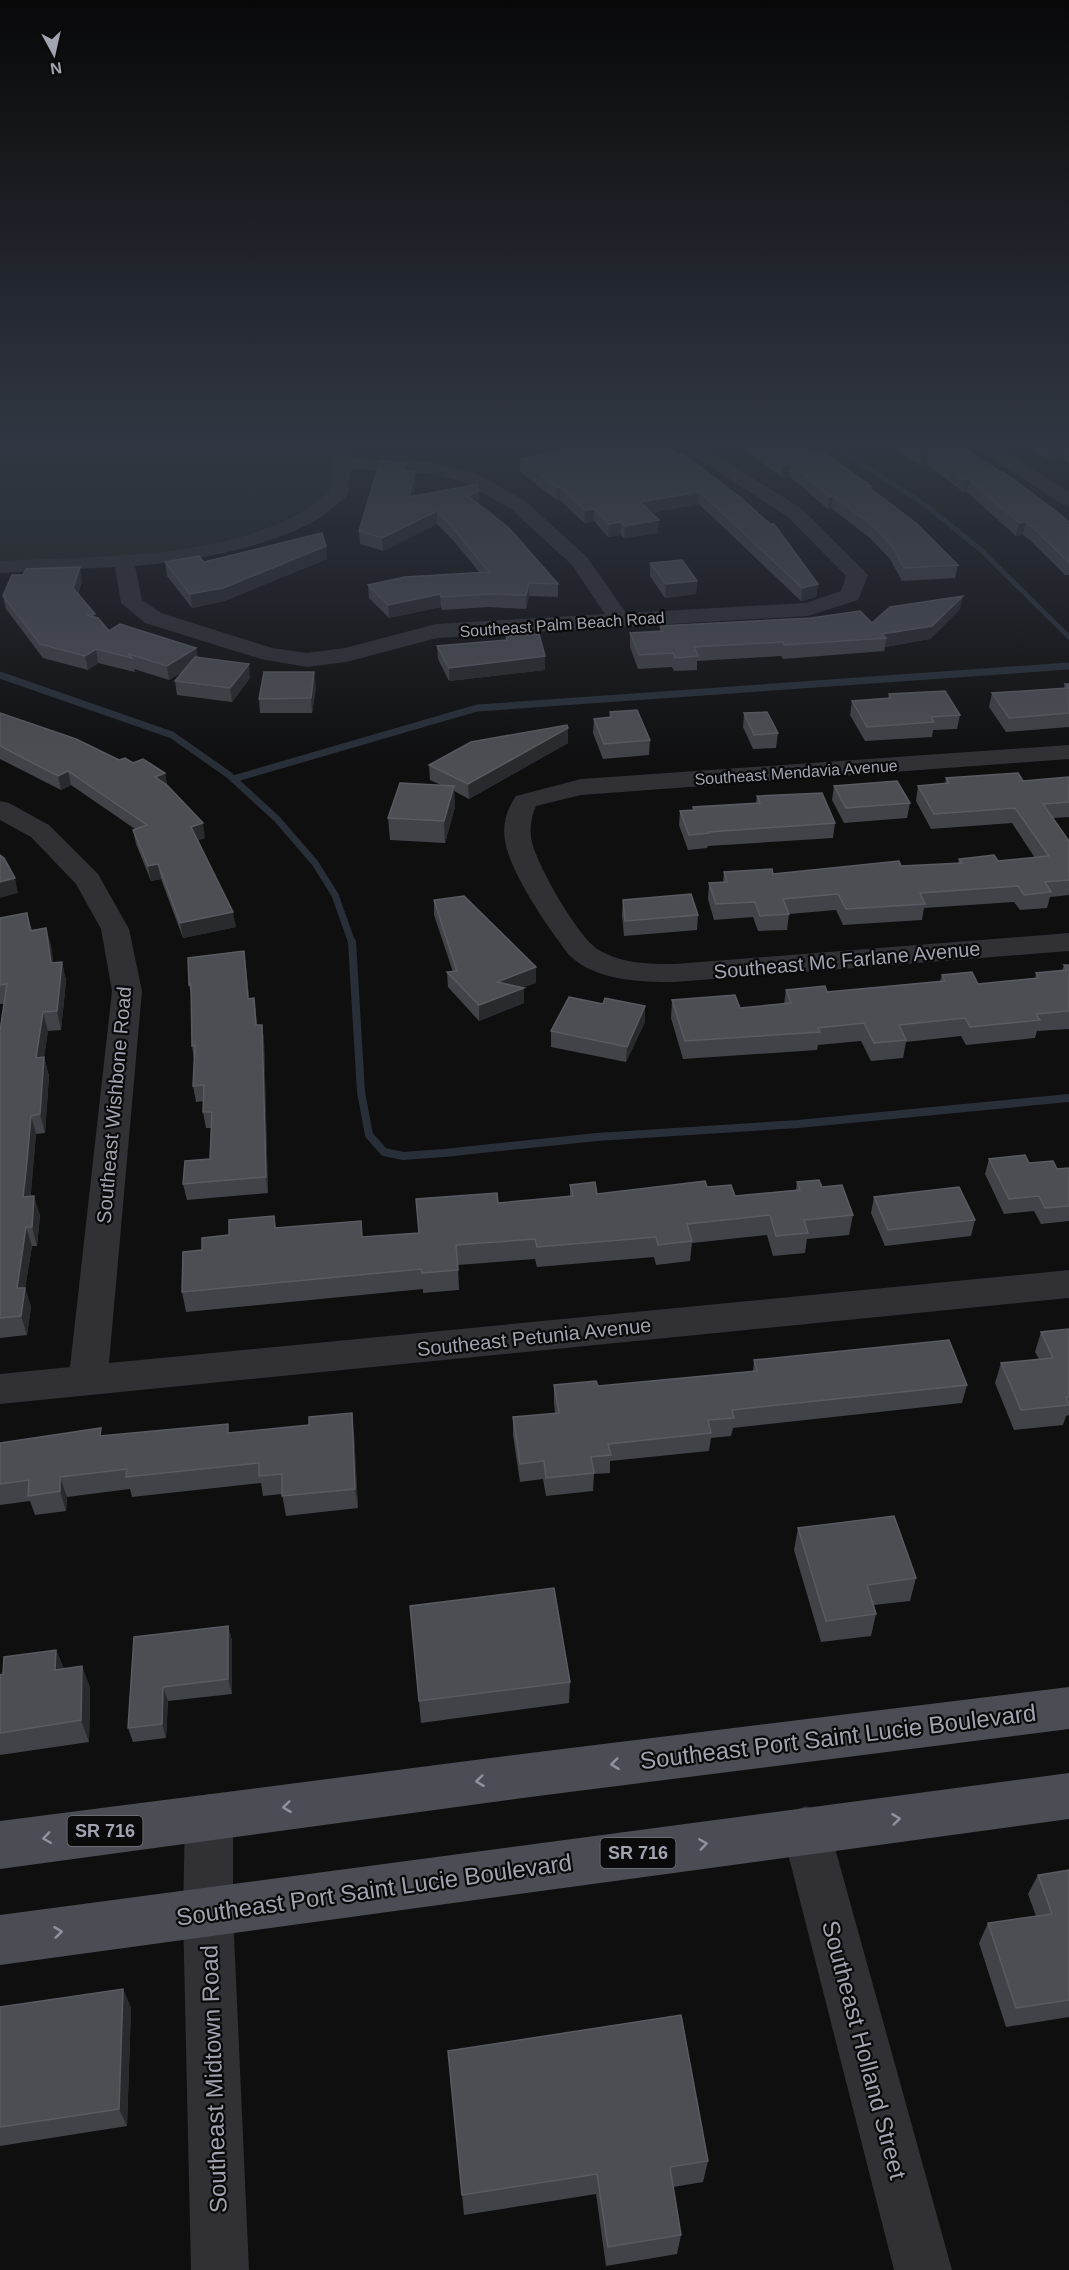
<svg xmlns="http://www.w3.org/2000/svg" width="1069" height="2270" font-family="Arial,sans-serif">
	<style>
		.green { fill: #1e241f }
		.water { fill: #292f38 }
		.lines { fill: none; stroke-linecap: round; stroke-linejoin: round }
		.stream-far2 { stroke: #292f38; stroke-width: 5 }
		.stream-far1 { stroke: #292f38; stroke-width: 7 }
		.stream { stroke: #292f38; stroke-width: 8 }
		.minor { fill: #303035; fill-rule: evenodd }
		.major { fill: #4c4d54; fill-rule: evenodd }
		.wall { fill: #424348 }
		.shaded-wall { fill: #292a2d }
		.building { fill: #4c4e53; stroke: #5a5b62; stroke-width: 1.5 }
		.oneway { stroke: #90929e }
		.labels { text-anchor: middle; stroke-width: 4.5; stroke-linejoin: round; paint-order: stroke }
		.far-street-label { font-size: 16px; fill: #a1a3b0; stroke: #0a0a0b }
		.shield { fill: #0a0a0b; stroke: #74757e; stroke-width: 1.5 }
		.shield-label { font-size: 18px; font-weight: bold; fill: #a1a3b0 }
		.street-label { font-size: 20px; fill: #a1a3b0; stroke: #0a0a0b }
		.near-street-label { font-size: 24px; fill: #a1a3b0; stroke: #0a0a0b }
	</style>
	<rect width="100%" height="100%" fill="#0f0f10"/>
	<path class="green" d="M0,447C63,447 126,451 189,449L194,447H336L329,493C320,500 310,509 300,515C209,561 99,557 0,563Z"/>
	<path class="water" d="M92,447H194L162,453Z"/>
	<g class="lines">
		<g class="stream-far2">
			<path d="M837,447L928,507L981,550L1069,637"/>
			<path d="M1048,668L1069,666"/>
		</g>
		<g class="stream-far1">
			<path d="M0,675L172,735L229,775L277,819L315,863L335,895L352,943"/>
			<path d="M233,779L477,708L1069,666"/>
		</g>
		<path class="stream" d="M352,942L361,1092L369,1135L384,1152L403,1156L444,1153L597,1137L798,1124L1069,1098"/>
		<g class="minor">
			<path d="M335,447H353L352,458L431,462L478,474L525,501L587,557L626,613L806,603L841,591L846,576L788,517L681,447H703L802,509L868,575L858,600L808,616L437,638L346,662L307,667L261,659L145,623L121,603L115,567L0,573V561C93,556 221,560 303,511C312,506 320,498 329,492ZM351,469L431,474L464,482L511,509L572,565L605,614L436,624L345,648L307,653L272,648L161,613L142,600L135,566C197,560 260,550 315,521C326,515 335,505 345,498L348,494Z"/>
			<path d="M975,447H997L1069,492V506L1062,504Z"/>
			<path d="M1069,745V759L581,795L536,806C531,818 529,830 532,842C537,865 579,939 599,950C623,964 648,964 675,964L1069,933V951L675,982C639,982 596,981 569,955C549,929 509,872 505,840C502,824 507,809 516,796L581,779Z"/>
			<path d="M0,801L9,803L49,825L98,874L129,929L142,991L109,1363L1069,1270V1298L0,1404V1374L70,1367L112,991L101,929L76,884L31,837L0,820Z"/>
			<path d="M209,1794L226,1800L233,1817V1913L249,2270H191L183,1913L185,1817L192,1800Z"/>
			<path d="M806,1806L823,1813L830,1830L952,2270H894L782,1830L789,1813Z"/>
		</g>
		<g class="major">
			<path d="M1069,1687V1729L538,1796L0,1869V1821L538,1752Z"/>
			<path d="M1069,1773V1819L0,1965V1915Z"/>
		</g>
	</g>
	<g class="wall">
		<path d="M667,447L818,584L816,597L801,601L699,504L651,513L658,533L624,538L621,535L608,537L594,521L584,523L560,500H557L520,472V459Z"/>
		<path d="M746,447H807L871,486L870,489L958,565L955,578L902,581L890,559L870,538L831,508L828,509L789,476L781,477L746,450Z"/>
		<path d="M891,447H963L1069,522V575H1065L1031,541L1023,535L1016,536L967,492H963L926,464L920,465Z"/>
		<path d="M1028,447H1069V464L1063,457L1048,459Z"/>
		<path d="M407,463V471L416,484L413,496L479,503L478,504L558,584V597L529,596L526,609L489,607L442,610L441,607L389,618L369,598L368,585L479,572L453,540L437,524L383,551L360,544L359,531Z"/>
		<path d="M327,559L224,601L192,608L167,576L165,562Z"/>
		<path d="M650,563L697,581L696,594L665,598L650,576Z"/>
		<path d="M82,581L78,594L95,617L109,631L196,648L198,658L250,678L232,702L177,695L175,681L182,672L169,680L134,669L135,672L98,663L88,670L43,658L6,609L3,596Z"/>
		<path d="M960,609L930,639L885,647L884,651L783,659L781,656L697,661V670L674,671L672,667L638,669L630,647V633L660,631V626L872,623Z"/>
		<path d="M506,636L545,656V670L449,681L438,659L437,646L506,640Z"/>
		<path d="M1065,684H1069V727L1006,732L989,707L992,693L1064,688Z"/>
		<path d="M316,686L312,713H260L259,699Z"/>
		<path d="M889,694L960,715L957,729L933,730L932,737L865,741L850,715L852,701L888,699Z"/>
		<path d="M610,712L650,740L649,755L603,759L593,733L594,719L609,718Z"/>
		<path d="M0,713L119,760L133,763L165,773L167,785L205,838L198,840L236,927L183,938L161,879L151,881L136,844L133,830L135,829L71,785L61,790L0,759Z"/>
		<path d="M744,713L778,733L776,748L753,749L743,727Z"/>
		<path d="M568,728V743L469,799L454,791L455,807L445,843L390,840L388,818L441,785L430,780L429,765Z"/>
		<path d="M1069,777V817L1053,818L1069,841V895L1050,897L1047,908L1020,910L1014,902L924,908L922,920L843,925L836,910L789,914L787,930L758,931L753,917L714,920L708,899L709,883L723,882L724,872L773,874L958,863L959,859L998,861L1035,858L1012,823L931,829L916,801L918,786L945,784L946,778L1023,781Z"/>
		<path d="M834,786L910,803L907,818L844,823L832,800Z"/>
		<path d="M757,796L835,823L833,838L708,846L707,848L688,850L679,825L680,811L693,810V807L756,803Z"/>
		<path d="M434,900L536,967V983L523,987L524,1003L479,1021L448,987L447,972H453L434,915Z"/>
		<path d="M623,900L698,915L697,930L624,936L622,915Z"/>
		<path d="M27,913L32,930L46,928L51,946L53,963L62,962L66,981L61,1030L48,1031L44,1057L49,1076L45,1133L36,1134L31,1190V1196L40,1215L37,1246H32L25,1288L31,1307L27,1335L0,1338V1031L4,1004H0V918Z"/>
		<path d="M1064,965H1069V1029L1037,1031L1035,1038L966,1045L961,1036L906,1042L903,1058L871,1061L861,1041L818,1045L817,1050L683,1059L671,1018L672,1000L740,1008L784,1004L786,990L827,992L940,981L942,975L978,984L1035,978L1036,973L1062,971Z"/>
		<path d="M246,967L249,998H254L257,1025H262L264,1040L268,1193L187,1200L183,1184L210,1159L211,1128H206L203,1112L204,1101L196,1102L193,1086L194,1060L192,1046V998L189,985Z"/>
		<path d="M603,1004L645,1006V1022L626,1062L551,1047V1031Z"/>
		<path d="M989,1159L1029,1163L1057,1169L1069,1168V1221L1041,1224L1034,1211L1004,1214L985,1174Z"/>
		<path d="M797,1182L822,1187L853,1215L849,1235L807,1239L805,1253L773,1256L767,1235L692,1243L690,1261L656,1265L654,1257L537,1267L535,1259L458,1265L459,1290L423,1293V1289L186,1312L182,1292L202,1250L229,1235L274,1216L276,1228L361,1221L362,1237L419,1233L498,1203L570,1197V1185L597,1194L707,1187L735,1196L796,1190Z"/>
		<path d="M874,1197L975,1220L971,1236L885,1246L871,1213Z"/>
		<path d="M1069,1329V1415L1066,1416L1063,1425L1014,1430L995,1383L1001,1363L1039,1359L1035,1352L1041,1332Z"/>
		<path d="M754,1360L967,1385L962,1403L733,1428L731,1436L711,1438L709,1451L610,1461V1473L594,1474L593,1491L546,1496L543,1479L520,1482L513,1435V1417L555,1413L554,1403V1385L598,1386L753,1371Z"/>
		<path d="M230,1433H354L358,1508L286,1516L282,1494L263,1496L261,1483L132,1497L130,1489L67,1497L66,1511L35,1515L30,1501L0,1505V1443L103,1436Z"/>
		<path d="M798,1528L916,1578L910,1601L874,1605L876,1614L871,1636L821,1642L794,1550Z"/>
		<path d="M410,1606L570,1682L569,1703L421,1723Z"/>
		<path d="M228,1626L232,1641V1694L168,1701L166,1738L133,1742L128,1728L134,1637Z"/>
		<path d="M56,1650L64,1669L82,1666L90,1688L89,1742L0,1755V1675Z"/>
		<path d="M1069,1870V2017L1006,2027L979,1943L988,1923L1036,1916L1028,1894L1038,1875Z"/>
		<path d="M123,1989L131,2008L127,2126L0,2146V2007Z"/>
		<path d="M448,2051L708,2161L703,2182L673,2187L681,2235L677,2254L606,2266L596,2194L464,2215Z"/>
	</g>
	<g class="shaded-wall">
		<path d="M1050,447H1065L1063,457L1048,459Z"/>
		<path d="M928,452L926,464L920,465L922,453Z"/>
		<path d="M407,463V475L402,471Z"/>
		<path d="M790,463L789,476L781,477L783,465Z"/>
		<path d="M415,471L416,484L410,510L409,497Z"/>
		<path d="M969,479L967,492H963L965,480Z"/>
		<path d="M560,487V500H557V488Z"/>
		<path d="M479,491V503L469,509L468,496Z"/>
		<path d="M700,492L699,504L640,515V502Z"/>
		<path d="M829,496H833L831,508L828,509Z"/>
		<path d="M594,509V521L584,523L585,510Z"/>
		<path d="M437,511V524L383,551L382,538Z"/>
		<path d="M659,520L658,533L624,538L625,526Z"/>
		<path d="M621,522V535L608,537L609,524Z"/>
		<path d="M1026,522L1023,535L1016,536L1019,523Z"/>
		<path d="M326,546L327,559L224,601L192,608L190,594Z"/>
		<path d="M80,567L82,581L75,601L73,588Z"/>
		<path d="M697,581L696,594L665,598L666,584Z"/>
		<path d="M529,583V596L526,609V595Z"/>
		<path d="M818,584L816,597L801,601L802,588Z"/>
		<path d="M440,594L441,607L389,618L388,605Z"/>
		<path d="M963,596L960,609L930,639L885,647L886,638L882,634Z"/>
		<path d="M196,648L198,662L169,680L167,666Z"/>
		<path d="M96,649L98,663L88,670L85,656Z"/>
		<path d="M545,656V670L449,681V668Z"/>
		<path d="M249,664L250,678L232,702L230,688Z"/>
		<path d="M314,672L316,686L312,713L311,698Z"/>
		<path d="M568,728V743L469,799L468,784Z"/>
		<path d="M68,771L71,785L61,790L58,776Z"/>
		<path d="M165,773L167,788L155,777Z"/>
		<path d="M454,786L455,807L445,843L444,821Z"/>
		<path d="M203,823L205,838L193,842L191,827Z"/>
		<path d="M158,864L161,879L151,881L148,866Z"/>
		<path d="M15,878L18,893L0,898V882Z"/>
		<path d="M233,912L236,927L183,938L180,923Z"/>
		<path d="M46,928L51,946L56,982L51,963Z"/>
		<path d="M244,951L246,967L251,1014L248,999Z"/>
		<path d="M62,962L66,981L61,1030L57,1011Z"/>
		<path d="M536,967V983L497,997V982Z"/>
		<path d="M524,988V1003L479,1021V1005Z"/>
		<path d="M254,998L256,1013L258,1041L256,1025Z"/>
		<path d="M645,1006V1022L626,1062L627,1047Z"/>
		<path d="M43,1012L48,1031L41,1077L36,1058Z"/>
		<path d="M262,1025L264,1040L268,1193L266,1177Z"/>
		<path d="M44,1057L49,1076L45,1133L40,1114Z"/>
		<path d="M31,1116L36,1134L29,1216L23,1197Z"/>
		<path d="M34,1196L40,1215L37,1246L32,1227Z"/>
		<path d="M26,1227L32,1246L25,1288L31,1307L27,1335L21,1316L17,1288Z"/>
		<path d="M352,1413L354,1433L358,1508L355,1489Z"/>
		<path d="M60,1477L67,1497L66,1511L60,1491Z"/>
		<path d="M228,1626L232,1641V1694L228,1679Z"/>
		<path d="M56,1650L65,1671L55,1670Z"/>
		<path d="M82,1666L90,1688L89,1742L81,1720Z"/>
		<path d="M163,1687L168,1701L166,1738L162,1724Z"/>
		<path d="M123,1989L131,2008L127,2126L119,2109Z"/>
	</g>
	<g class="building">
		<path d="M576,447H667L680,456L682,453L741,498L770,524H774L818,584L802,588L700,492L640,502L659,520L625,526L621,522L609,524L594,509L585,510L560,487L557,488L520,459Z"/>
		<path d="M759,447H807L813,451L820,450L871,486H867L917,524L958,565L904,568L892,546L872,525L833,496H829L790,463L783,465Z"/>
		<path d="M912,447H963L1000,472H1003L1048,505L1069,522V562H1068L1034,528L1026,522L1019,523L969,479L965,480L928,452L922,453Z"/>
		<path d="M380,461L407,463L402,471H415L409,497L477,484L479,491L468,496L509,528L558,584L529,583L526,595L489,594L441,597L440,594L388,605L368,585L405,577L489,572L453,528L437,511L382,538L359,531Z"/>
		<path d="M322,533L326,546L223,588L190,594L165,562L199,556L204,562Z"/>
		<path d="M682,560L697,581L666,584L650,563Z"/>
		<path d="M80,567L73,588L95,614L87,615L98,618L109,631L120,624L196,648L167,666L129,654L132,658L96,649L85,656L40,644L3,596L12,575H23L26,569Z"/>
		<path d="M963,596L932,626L882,634L886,638L784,645L783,642L694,647L698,656L675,658L673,653L639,655L630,633L663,631L660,626L811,618L860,611L872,623L890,607Z"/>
		<path d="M539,634L545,656L449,668L437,646L507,640L506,636Z"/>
		<path d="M195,657L249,664L230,688L175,681Z"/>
		<path d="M264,672H314L311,698L259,699Z"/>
		<path d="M1065,684H1069V713L1009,718L992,693L1068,688Z"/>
		<path d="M945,691L960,715L931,717L934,722L867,727L852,701L891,698L889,694Z"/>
		<path d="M637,710L650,740L604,744L594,719L612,717L610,712Z"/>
		<path d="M767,712L778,733L754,735L744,713Z"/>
		<path d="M0,713L76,739L119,760L125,758L133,763L143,759L165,773L155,777L167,785L203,823L191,827L233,912L180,923L158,864L148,866L133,830L147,825L68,771L58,776L0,746Z"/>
		<path d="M567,725L568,728L468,784L429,765L471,742Z"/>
		<path d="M1018,773L1023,781L1069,777V802L1043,804L1069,841V880L1045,882L1051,892L1024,895L1018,886L920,893L925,904L846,909L838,894L783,899L789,914L760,916L755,902L716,904L709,883L727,882L724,872L772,869L773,874L899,861L901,866L962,863L959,859L994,855L998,861L1049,856L1015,808L934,814L918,786L949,783L946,778Z"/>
		<path d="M897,781L910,803L846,808L834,786Z"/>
		<path d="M400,783L454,786L444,821L388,818Z"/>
		<path d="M822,793L835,823L709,832V833L689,835L680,811L694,810L693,807L760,803L757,796Z"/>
		<path d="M0,855L4,858L15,878L0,882Z"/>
		<path d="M691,894L698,915L625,921L623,900Z"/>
		<path d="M464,896L536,967L497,982L524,988L479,1005L447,972L457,971L434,900Z"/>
		<path d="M27,913L30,931L46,928L51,963L62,962L57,1011L43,1012L36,1058L44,1057L40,1114L31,1116L26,1171L23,1197L34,1196L32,1227H26L17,1288H25L21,1316L0,1318V1031L7,984L0,985V918Z"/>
		<path d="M244,951L248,999L254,998L256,1025H262L266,1177L183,1184L185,1161L210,1159L212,1112H203L204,1085L193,1086L195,1045L192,1046L191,984L189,985L188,958Z"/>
		<path d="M1064,965H1069V1011L1036,1014L1040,1020L970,1027L965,1018L899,1025L906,1040L874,1043L864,1023L818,1028L820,1032L685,1041L672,1000L735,995L740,1008L791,1003L786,990L825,986L827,992L945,981L942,975L972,972L978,984L1039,978L1036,973L1067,970Z"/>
		<path d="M569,997L603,1004L605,998L645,1006L627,1047L551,1031Z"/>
		<path d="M1025,1155L1029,1163L1053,1161L1057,1169L1069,1168V1206L1045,1208L1039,1196L1009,1199L989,1159Z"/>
		<path d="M819,1180L822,1187L842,1185L853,1215L804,1220L808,1233L776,1236L770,1215L687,1224L692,1241L658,1245L656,1237L537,1247L535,1239L456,1245L458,1270L422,1273L421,1269L182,1292L183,1252L202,1250V1238L229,1235V1220L274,1216L275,1228L361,1221L362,1237L419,1233L416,1199L497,1193L498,1203L573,1196L570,1185L595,1182L597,1194L705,1181L707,1187L731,1185L735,1196L800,1190L797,1182Z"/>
		<path d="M959,1187L975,1220L888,1230L874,1197Z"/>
		<path d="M1069,1329V1397H1066L1069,1405L1021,1410L1001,1363L1053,1358L1041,1332Z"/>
		<path d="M949,1340L967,1385L732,1410L734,1418L708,1420L711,1433L608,1444L611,1455L591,1457L594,1473L546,1478L544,1461L520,1464L513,1417L559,1413L554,1385L596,1381L598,1386L757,1371L754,1360Z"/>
		<path d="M352,1413L355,1489L282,1496V1474L259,1476V1463L126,1477L127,1469L60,1477V1491L28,1496L29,1480L0,1484V1443L101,1428L100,1436L228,1424V1433L309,1425V1417Z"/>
		<path d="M894,1516L916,1578L867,1585L876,1614L826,1621L798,1528Z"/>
		<path d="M554,1588L570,1682L419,1701L410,1606Z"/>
		<path d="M228,1626V1679L163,1687L162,1724L128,1728L134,1637Z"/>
		<path d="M56,1650L55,1670L82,1666L81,1720L0,1733V1675L3,1674L4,1657Z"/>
		<path d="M1069,1870V2000L1016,2008L988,1923L1052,1914L1038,1875Z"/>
		<path d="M123,1989L119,2109L0,2127V2007Z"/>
		<path d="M681,2015L708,2161L670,2167L681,2235L608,2247L597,2174L462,2195L448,2051Z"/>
	</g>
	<defs><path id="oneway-chevron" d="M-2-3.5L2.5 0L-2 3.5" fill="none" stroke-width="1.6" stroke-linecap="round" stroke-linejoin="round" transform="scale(1.5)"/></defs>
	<g class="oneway">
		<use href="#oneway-chevron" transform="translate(615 1764) rotate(173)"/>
		<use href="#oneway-chevron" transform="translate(480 1781) rotate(173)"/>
		<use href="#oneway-chevron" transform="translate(287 1807) rotate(173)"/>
		<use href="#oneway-chevron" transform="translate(896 1819) rotate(-7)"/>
		<use href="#oneway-chevron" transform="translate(47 1838) rotate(172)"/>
		<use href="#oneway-chevron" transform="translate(703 1844) rotate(-8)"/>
		<use href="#oneway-chevron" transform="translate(58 1932) rotate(-7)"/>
	</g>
	<linearGradient id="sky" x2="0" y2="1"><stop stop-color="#080809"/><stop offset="0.58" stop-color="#313742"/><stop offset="1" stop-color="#313742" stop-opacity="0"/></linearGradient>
	<rect width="1069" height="765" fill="url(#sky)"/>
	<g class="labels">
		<g class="far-street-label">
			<text transform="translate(562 624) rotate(-4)" y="6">Southeast Palm Beach Road</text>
			<text transform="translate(796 772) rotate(-4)" y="6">Southeast Mendavia Avenue</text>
		</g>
		<g class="shield">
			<rect x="67.5" y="1816" width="75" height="30" rx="4.5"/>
			<rect x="600.5" y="1838" width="75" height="30" rx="4.5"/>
		</g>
		<g class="shield-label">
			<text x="105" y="1837">SR 716</text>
			<text x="638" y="1859">SR 716</text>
		</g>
		<g class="street-label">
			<text transform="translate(847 960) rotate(-5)" y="7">Southeast Mc Farlane Avenue</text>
			<text transform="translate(114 1105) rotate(-85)" y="7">Southeast Wishbone Road</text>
			<text transform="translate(534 1337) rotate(-6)" y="7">Southeast Petunia Avenue</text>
		</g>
		<g class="near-street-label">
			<text transform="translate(838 1737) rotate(-7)" y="8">Southeast Port Saint Lucie Boulevard</text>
			<text transform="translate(374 1890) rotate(-8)" y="8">Southeast Port Saint Lucie Boulevard</text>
			<text transform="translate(864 2050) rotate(75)" y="8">Southeast Holland Street</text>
			<text transform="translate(214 2079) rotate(-92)" y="8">Southeast Midtown Road</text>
		</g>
	</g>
	<g transform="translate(54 54) rotate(172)" stroke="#0a0a0b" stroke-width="4.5" paint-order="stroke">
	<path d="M0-4.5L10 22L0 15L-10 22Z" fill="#a1a3b0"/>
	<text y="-9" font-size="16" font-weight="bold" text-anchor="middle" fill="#a1a3b0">N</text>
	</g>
</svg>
